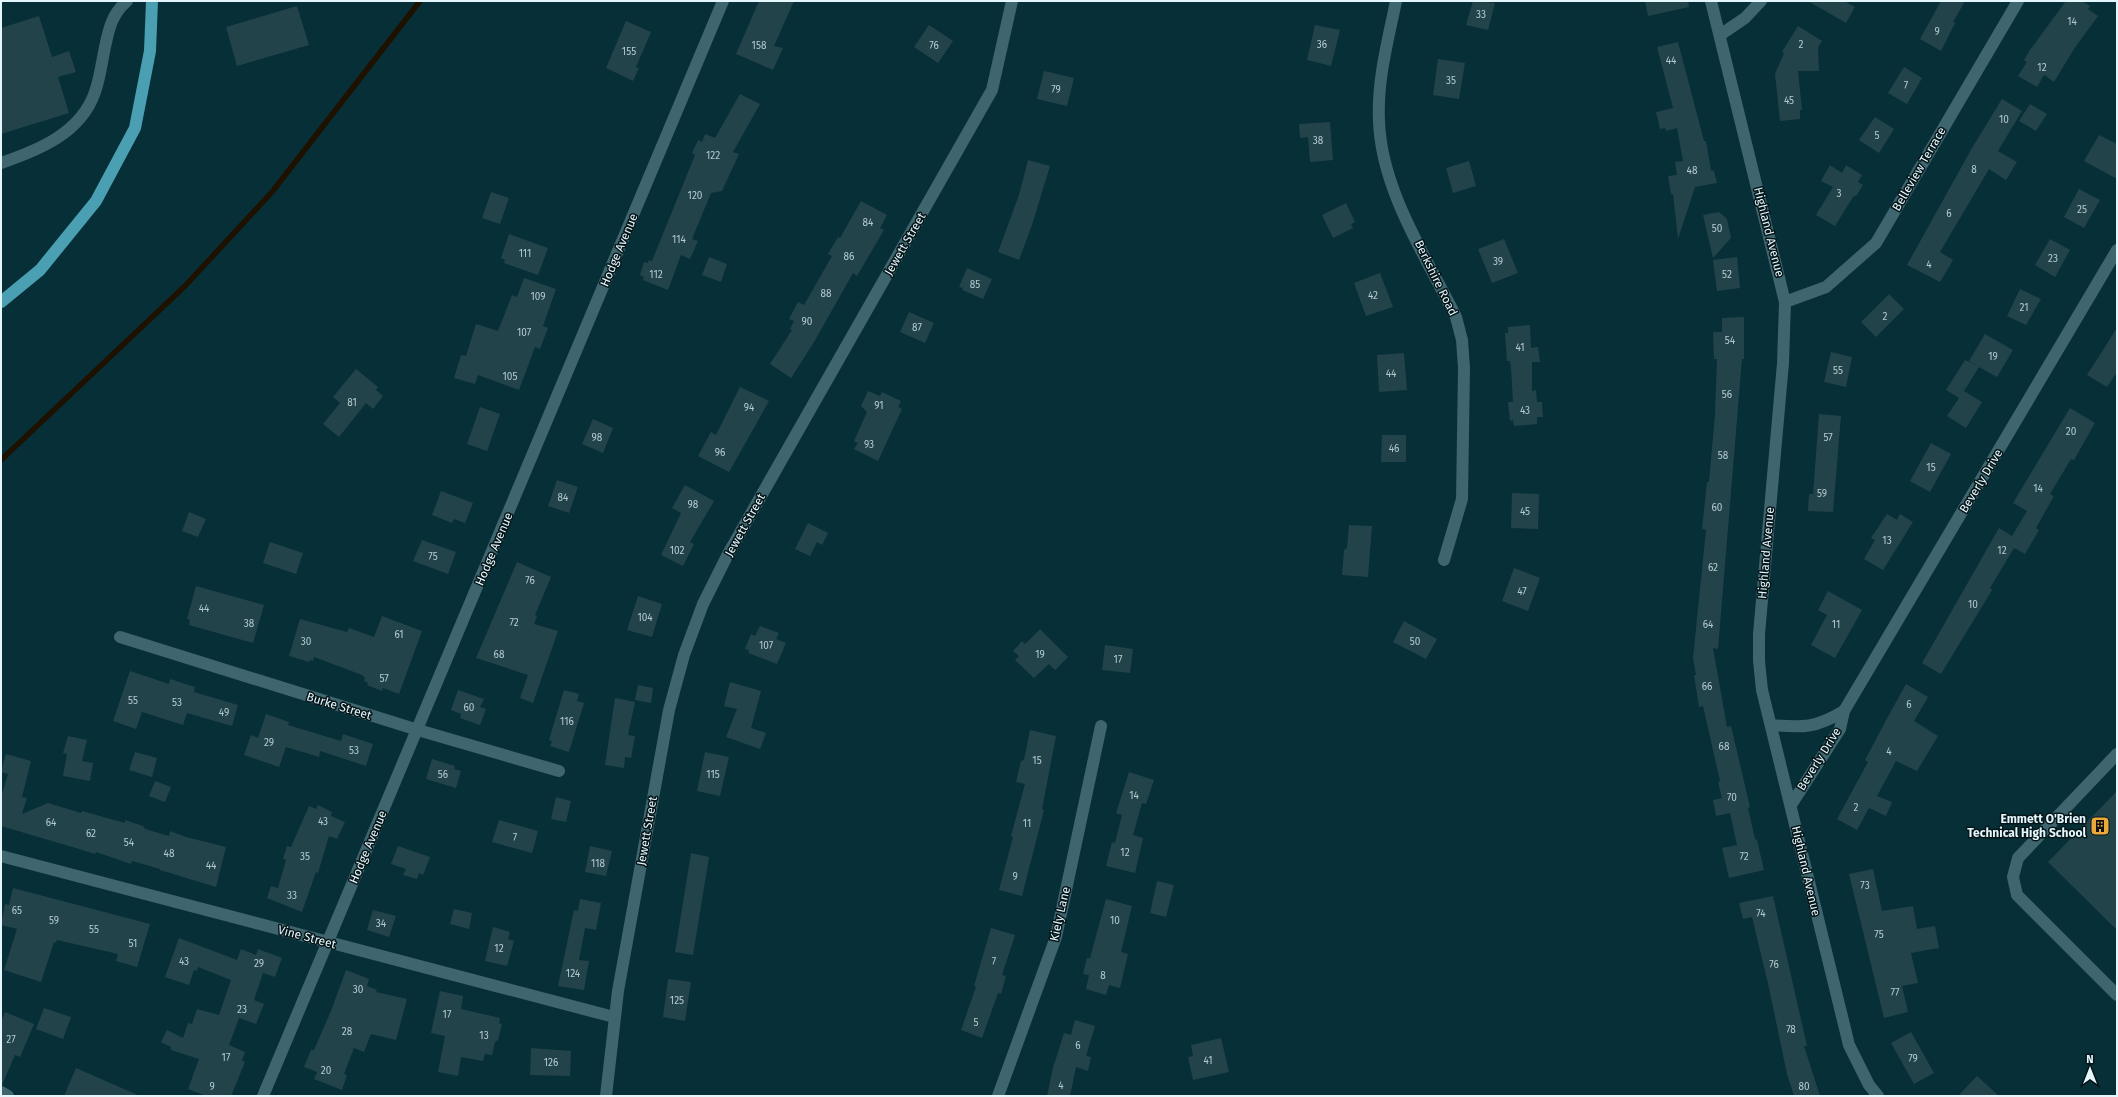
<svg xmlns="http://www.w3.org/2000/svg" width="2118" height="1097" font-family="'Fira Sans',sans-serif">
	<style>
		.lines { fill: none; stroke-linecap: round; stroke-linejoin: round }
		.stream { stroke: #1e1100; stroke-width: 5.5 }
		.building { fill: #23434b }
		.minor { stroke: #3f656e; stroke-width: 12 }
		.major { stroke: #4b9fb2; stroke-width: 12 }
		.labels { text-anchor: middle; stroke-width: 3; stroke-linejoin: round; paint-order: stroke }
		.number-label { font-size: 10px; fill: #b3cad0 }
		.street-label { font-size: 12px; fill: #e3f7fd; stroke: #061518 }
		.poi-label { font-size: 12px; font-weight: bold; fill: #e3f7fd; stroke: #061518; text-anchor: end }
	</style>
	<rect width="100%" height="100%" fill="#072f37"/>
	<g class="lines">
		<path class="stream" d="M1,460L185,286L272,192L420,1"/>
	</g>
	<g class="building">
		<path d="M759,1H794L774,46L783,48L773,70L736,54Z"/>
		<path d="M1473,1L1495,3L1488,30L1466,25Z"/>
		<path d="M1645,1H1688L1689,7L1648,16Z"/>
		<path d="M1808,1H1844L1855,7L1846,23Z"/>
		<path d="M1941,1H1965L1953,22L1955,23L1941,51L1920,39Z"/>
		<path d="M2066,1H2082L2090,6L2088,9L2098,16L2074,49L2054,82L2044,75L2037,87L2018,76L2027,62L2024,60L2030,50Z"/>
		<path d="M297,6L309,45L237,66L226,27Z"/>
		<path d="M39,16L52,57L69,51L76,72L58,77L69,113L1,134V28Z"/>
		<path d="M626,21L651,32L636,67L639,68L633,81L606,68Z"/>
		<path d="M929,25L953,41L938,63L914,47Z"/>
		<path d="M1315,25L1340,30L1331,66L1307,60Z"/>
		<path d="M1798,26L1822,41L1818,47L1819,71H1798L1802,110H1800V119L1780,121L1775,74L1784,53L1782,52Z"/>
		<path d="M1678,42L1704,141H1706L1711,170L1714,171L1717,183L1695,187L1678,239L1673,194H1671L1668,176L1677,175L1675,162L1683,161L1677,128L1666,131L1665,128L1660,129L1656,112L1673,108L1657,47Z"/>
		<path d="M1438,59L1465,63L1459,99L1433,95Z"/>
		<path d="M1904,67L1922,78L1907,104L1888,93Z"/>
		<path d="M1044,71L1074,78L1067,106L1037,99Z"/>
		<path d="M740,94L760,104L733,152L739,154L722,191L711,193L692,239L698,241L690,259L681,255L668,290L643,280L644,277L640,275L644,262L648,263L649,260L652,261L695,155L692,153L698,140L702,142L705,134L715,138Z"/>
		<path d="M2002,99L2022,111L1998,151L2017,162L2006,180L1989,169L1940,252L1953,260L1940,282L1907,265L1972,148Z"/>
		<path d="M2030,104L2047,114L2036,131L2019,121Z"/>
		<path d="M1875,117L1894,129L1879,153L1859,140Z"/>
		<path d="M1330,122L1333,160L1310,162L1308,137L1300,138L1299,124Z"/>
		<path d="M2099,135L2117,144V179L2084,161Z"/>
		<path d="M1028,160L1050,166L1032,225L1019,260L998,252L1019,195Z"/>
		<path d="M1469,161L1476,186L1453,193L1446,168Z"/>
		<path d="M1830,165L1842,173L1846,165L1862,175L1858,182L1863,185L1857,195L1853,197L1835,226L1816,215L1833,187L1821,181Z"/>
		<path d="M2079,189L2100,200L2084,228L2064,217Z"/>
		<path d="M491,192L509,198L500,224L482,218Z"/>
		<path d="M861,201L887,215L880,228L884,230L857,276L853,273L814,342L791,378L770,364L792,330L790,329L794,321L789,319L798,302L804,305L832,256L828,254L838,237L840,238Z"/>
		<path d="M1346,203L1355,222L1351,224L1353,228L1333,238L1322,215Z"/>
		<path d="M1719,212L1727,219L1731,238L1713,258L1703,215Z"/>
		<path d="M509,234L548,248L538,275L504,263L505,260L501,258Z"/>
		<path d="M1504,239L1518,273L1492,283L1478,249Z"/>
		<path d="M2050,239L2070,250L2055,277L2035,265Z"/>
		<path d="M709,257L727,264L721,282L702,275Z"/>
		<path d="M1737,257L1740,288L1717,291L1713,260Z"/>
		<path d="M967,268L992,279L983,299L962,290L963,288L959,287Z"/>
		<path d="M1380,273L1393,307L1366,316L1354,283Z"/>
		<path d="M524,278L556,289L543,326L548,328L540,349L535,347L519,390L478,375L475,384L454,378L461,355L466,356L476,324L498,331L512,295L517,297Z"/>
		<path d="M2020,289L2041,299L2026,325L2007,316Z"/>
		<path d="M1889,294L1904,309L1876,337L1861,322Z"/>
		<path d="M909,312L934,323L925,343L900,332Z"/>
		<path d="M1744,317V359H1742L1718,649L1713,648L1727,727L1731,726L1750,807L1748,808L1755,839L1757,840L1764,870L1729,878L1722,848L1737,845L1730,813L1716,816L1713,800L1722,798L1718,782L1720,781L1703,706L1699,707L1694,675H1696L1693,658L1706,530L1702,529L1707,482H1709L1715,414L1717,359H1714L1713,332H1722V318Z"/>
		<path d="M1530,325L1531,348L1538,347L1540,362H1532V391L1536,390L1537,402H1542L1543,417H1537V424L1514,426L1513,420L1510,421L1508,402H1513L1511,367L1510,361H1507L1505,333H1508V327Z"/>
		<path d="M2117,328V372L2107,387L2087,375Z"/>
		<path d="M1985,334L2013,350L1997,377L1979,367L1964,391L1982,402L1966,428L1947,416L1959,398L1946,390L1965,360L1978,366L1969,361Z"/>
		<path d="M1831,352L1852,357L1846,387L1824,382Z"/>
		<path d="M1404,353L1407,390L1379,392L1377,355Z"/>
		<path d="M356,369L378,387L376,390L383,396L373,409L366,403L339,437L323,424L340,403L333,397Z"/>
		<path d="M740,387L769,401L729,472L698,456L711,432L716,435Z"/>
		<path d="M868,391L880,396L882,392L901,401L898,407L902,409L878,461L854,449L858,443L854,441L867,412L861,406Z"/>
		<path d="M480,407L500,414L487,451L467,444Z"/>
		<path d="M2070,408L2095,423L2074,460L2071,459L2050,494L2054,496L2036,528L2039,530L2025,554L2014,548L1990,588L1992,590L1941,674L1922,663L1999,528L2012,536L2027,511L2013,503Z"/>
		<path d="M1819,414L1841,416L1833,512L1808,511L1809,494H1813Z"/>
		<path d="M593,419L613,428L603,453L582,444Z"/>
		<path d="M1382,435H1406V462H1381Z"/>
		<path d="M1931,443L1951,454L1930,492L1910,481Z"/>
		<path d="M557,480L578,487L569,513L548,506Z"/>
		<path d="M685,485L714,501L690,542L694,544L683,566L661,555L681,513L672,508Z"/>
		<path d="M441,491L473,503L465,523L454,519L452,523L432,515Z"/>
		<path d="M1512,493L1539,494L1538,529L1511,528Z"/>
		<path d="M189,512L206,519L198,537L182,531Z"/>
		<path d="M1887,514L1897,520L1900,514L1913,522L1883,570L1864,559L1875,540L1871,538Z"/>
		<path d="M808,523L828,533L822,545L817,542L810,556L795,549Z"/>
		<path d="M1349,525L1372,526L1368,577L1342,575L1344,550L1347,548Z"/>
		<path d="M422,540L456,552L448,574L413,561Z"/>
		<path d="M270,542L303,553L296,574L263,563Z"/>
		<path d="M517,562L551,577L535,615L537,616L534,624L558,631L533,703L520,698L528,675L476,658Z"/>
		<path d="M1514,568L1540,578L1528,611L1502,601Z"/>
		<path d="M196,586L264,605L253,643L189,625L190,620L187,619Z"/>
		<path d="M1828,591L1862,610L1835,658L1811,645L1827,615L1818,610Z"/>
		<path d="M638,596L662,604L652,637L627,630Z"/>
		<path d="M382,616L422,631L399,694L383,688L382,691L367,685L368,683L364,681L365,678L362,675L314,657L313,661L310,660L309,662L289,656L300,619L347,632L349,628L374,637Z"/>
		<path d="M1404,621L1437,639L1426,659L1393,642Z"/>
		<path d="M760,626L779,633L776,639L786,643L777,664L748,653L749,650L745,649L751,634L755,636Z"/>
		<path d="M1040,629L1068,657L1055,670L1049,664L1034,678L1015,660L1019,656L1013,651L1022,641L1025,644Z"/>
		<path d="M1105,645L1133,649L1130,673L1102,670Z"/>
		<path d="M130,671L169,684L170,679L195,687L194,692L238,705L232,726L187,713L183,725L142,712L136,729L113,721Z"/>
		<path d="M730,682L761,691L751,728L766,733L760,749L726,737L737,709L724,706Z"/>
		<path d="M1906,684L1928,697L1914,721L1938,736L1917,771L1896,761L1877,796L1892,802L1886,816L1869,808L1857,830L1837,819L1868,762L1865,760L1891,711Z"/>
		<path d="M638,685L653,688L651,703L635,700Z"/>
		<path d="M458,690L484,699L480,707L486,709L480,725L460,718L461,714L451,710Z"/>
		<path d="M564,690L579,694L577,701L584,703L569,752L550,746L552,741L549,740Z"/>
		<path d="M615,698L635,702L628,735L635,736L631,758L625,757L624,768L605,765Z"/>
		<path d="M266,714L289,722L288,725L341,741L343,734L373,744L366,766L320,751L319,757L286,747L279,767L244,755L251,735L258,738Z"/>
		<path d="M1030,730L1056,736L1042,809L1044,810L1022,896L999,890L1013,837L1011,836L1025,784L1016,782L1021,761L1024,760Z"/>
		<path d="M68,736L87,740L82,761L93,763L90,781L63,776L67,754L63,753Z"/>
		<path d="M135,752L157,758L152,777L129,770Z"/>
		<path d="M705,752L729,757L720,796L697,791Z"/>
		<path d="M6,754L31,761L22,797L27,798L22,814L48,803L81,813L82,811L125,823V820L143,826L145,829L169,836L170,831L186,837L226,847L216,887L160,870V869L132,861L131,864L96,852L95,854L79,849L1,826V797L8,774L1,772Z"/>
		<path d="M432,759L455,766L454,769L461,771L456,788L426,779Z"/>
		<path d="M1129,772L1154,780L1146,804L1142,803L1133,835L1143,838L1135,873L1106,866L1112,842L1115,843L1122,815L1116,813Z"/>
		<path d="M155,781L171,787L165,802L149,796Z"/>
		<path d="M2117,791V930L2048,862Z"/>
		<path d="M556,797L571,801L566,822L551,819Z"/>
		<path d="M318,805L332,812L331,816L345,822L337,839L329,836L318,873L316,872L302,912L267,898L271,886L278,888L286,860L283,859L287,846L291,847L309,806L316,809Z"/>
		<path d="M499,820L538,831L532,853L492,842Z"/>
		<path d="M398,846L430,857L423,875L419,873L417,879L403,875L406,869L391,864Z"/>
		<path d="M590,846L612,851L606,876L585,872Z"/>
		<path d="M691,853L709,857L693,955L675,952Z"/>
		<path d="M1873,869L1882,911L1913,906L1917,929L1935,926L1939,948L1911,953L1918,983L1902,986L1908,1012L1884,1018L1849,874Z"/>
		<path d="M1157,881L1174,885L1166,917L1150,913Z"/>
		<path d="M13,888L150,924L137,967L116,961L118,954L57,940L56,943L54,942L41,982L4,970L17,929L1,925L5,904L9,905Z"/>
		<path d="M1773,896L1807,1046H1804L1820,1096H1794L1787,1074L1769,988L1752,917L1743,919L1739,903Z"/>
		<path d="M580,899L601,903L596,930L585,928L579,960L589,961L584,990L558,986L574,910L578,911Z"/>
		<path d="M1106,899L1132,906L1121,952L1128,954L1120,988L1109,985L1106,995L1086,989L1089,975L1083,974L1087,958H1090Z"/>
		<path d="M454,909L472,913L469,929L450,924Z"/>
		<path d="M373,910L396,916L389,937L367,930Z"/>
		<path d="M493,927L510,932L508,939L514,941L507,966L485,961Z"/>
		<path d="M991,928L1015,935L1002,975L1006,976L1001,994L998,993L982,1038L961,1030L976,987L974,986Z"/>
		<path d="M179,938L237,960L241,949L256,955L258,949L282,958L275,977L263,973L254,1000L264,1004L256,1024L239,1018L229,1045L245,1052L242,1060L245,1062L231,1096H206L188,1089L199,1059L171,1050V1047L161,1042L167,1030L183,1038L188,1023L192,1024L197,1009L219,1015L231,980L198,967L197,971L194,970L189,985L165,977Z"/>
		<path d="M346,970L369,979L367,986L377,990L376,992L407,999L396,1040L371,1034L364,1052L354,1048L344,1074L347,1075L342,1090L314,1079L317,1072L304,1067L311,1050H314L331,1011Z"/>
		<path d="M668,979L691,982L685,1021L663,1017Z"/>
		<path d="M440,991L463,996L461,1009L500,1018L499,1023L502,1024L498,1040L495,1042L492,1055L485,1054L483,1061L461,1057L458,1076L438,1072L445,1036L431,1033Z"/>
		<path d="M44,1008L71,1017L63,1039L36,1029Z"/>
		<path d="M5,1012L34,1024L20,1057L15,1055L2,1085L1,1022Z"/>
		<path d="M1075,1020L1095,1026L1086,1056L1091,1057L1088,1071L1076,1067L1070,1096H1047L1053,1068L1064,1033L1071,1035Z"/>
		<path d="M1911,1032L1934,1073L1914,1084L1891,1043Z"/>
		<path d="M1221,1038L1229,1072L1193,1080L1188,1057L1193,1056L1191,1045Z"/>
		<path d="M531,1048L571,1051L570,1076L530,1075Z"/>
		<path d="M76,1068L140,1096H64Z"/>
		<path d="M1977,1076L1999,1096H1958Z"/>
	</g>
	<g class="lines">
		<g class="minor">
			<path d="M1396,1C1388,41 1377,80 1379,121C1381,189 1426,257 1456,317L1462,340L1464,368L1462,499L1444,560"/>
			<path d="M1711,1L1785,302L1783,363L1759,634V661L1762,690L1849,1045L1869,1085L1878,1096"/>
			<path d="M1720,35L1745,18L1761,1"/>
			<path d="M1,163C39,150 81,133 95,92C100,78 102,61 105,47C109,28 112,14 127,1"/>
			<path d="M1785,302L1826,287L1876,243L2018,1"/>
			<path d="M120,637L418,730L559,771"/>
			<path d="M1771,725C1803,728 1816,728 1844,711"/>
			<path d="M2117,754L2018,858L2013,877L2017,895L2117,995"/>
			<path d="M1791,805L1840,729L1844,711L2117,250"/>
			<path d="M1,856L614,1017"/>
			<path d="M1,1092L8,1096"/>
			<path d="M263,1096L723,1"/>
			<path d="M606,1096L618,991L669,710L684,655L703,604L728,554L992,90L1012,1"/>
			<path d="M998,1096L1056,937L1101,726"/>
		</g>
		<path class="major" d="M1,302L40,270L96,201L135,128L150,51L152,1"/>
	</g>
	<defs>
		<symbol id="building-square" viewBox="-11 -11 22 22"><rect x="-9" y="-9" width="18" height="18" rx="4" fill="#eba939" stroke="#061518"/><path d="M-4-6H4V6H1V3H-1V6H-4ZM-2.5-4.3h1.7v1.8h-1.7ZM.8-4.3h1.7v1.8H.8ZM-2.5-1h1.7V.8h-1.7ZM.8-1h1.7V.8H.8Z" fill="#111"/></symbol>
	</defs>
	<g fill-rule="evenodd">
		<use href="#building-square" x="2089" y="815" width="22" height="22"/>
	</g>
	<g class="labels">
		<g class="number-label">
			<text x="1481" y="18">33</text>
			<text x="2072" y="25">14</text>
			<text x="1937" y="35">9</text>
			<text x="1322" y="48">36</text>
			<text x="1801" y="48">2</text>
			<text x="759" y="49">158</text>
			<text x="934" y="49">76</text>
			<text x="629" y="55">155</text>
			<text x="1671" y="64">44</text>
			<text x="2042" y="71">12</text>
			<text x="1451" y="84">35</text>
			<text x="1906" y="89">7</text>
			<text x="1056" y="93">79</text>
			<text x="1789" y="104">45</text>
			<text x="2004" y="123">10</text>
			<text x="1877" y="139">5</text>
			<text x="1318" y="144">38</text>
			<text x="713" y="159">122</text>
			<text x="1974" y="173">8</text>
			<text x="1692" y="174">48</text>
			<text x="1839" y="197">3</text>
			<text x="695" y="199">120</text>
			<text x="2082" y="213">25</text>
			<text x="1949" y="217">6</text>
			<text x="868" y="226">84</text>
			<text x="1717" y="232">50</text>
			<text x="679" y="243">114</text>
			<text x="525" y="257">111</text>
			<text x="849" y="260">86</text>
			<text x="2053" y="262">23</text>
			<text x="1498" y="265">39</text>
			<text x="1929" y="268">4</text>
			<text x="656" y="278">112</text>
			<text x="1727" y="278">52</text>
			<text x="975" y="288">85</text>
			<text x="826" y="297">88</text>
			<text x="1373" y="299">42</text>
			<text x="538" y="300">109</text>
			<text x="2024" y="311">21</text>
			<text x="1885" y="320">2</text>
			<text x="807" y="325">90</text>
			<text x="917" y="331">87</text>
			<text x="524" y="336">107</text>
			<text x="1730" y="344">54</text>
			<text x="1520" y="351">41</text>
			<text x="1993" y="360">19</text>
			<text x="1838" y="374">55</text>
			<text x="1391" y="377">44</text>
			<text x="510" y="380">105</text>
			<text x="1727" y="398">56</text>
			<text x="352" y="406">81</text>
			<text x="879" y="409">91</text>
			<text x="749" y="411">94</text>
			<text x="1525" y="414">43</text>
			<text x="2071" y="435">20</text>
			<text x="597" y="441">98</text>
			<text x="1828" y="441">57</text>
			<text x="869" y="448">93</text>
			<text x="1394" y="452">46</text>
			<text x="720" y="456">96</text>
			<text x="1723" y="459">58</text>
			<text x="1931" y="471">15</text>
			<text x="2038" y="492">14</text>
			<text x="1822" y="497">59</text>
			<text x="563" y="501">84</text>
			<text x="693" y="508">98</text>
			<text x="1717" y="511">60</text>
			<text x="1525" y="515">45</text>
			<text x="1887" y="544">13</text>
			<text x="677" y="554">102</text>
			<text x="2002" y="554">12</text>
			<text x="433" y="560">75</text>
			<text x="1713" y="571">62</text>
			<text x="530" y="584">76</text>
			<text x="1522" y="595">47</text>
			<text x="1973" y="608">10</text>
			<text x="204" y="612">44</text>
			<text x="645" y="621">104</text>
			<text x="514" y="626">72</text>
			<text x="249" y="627">38</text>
			<text x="1708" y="628">64</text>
			<text x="1836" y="628">11</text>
			<text x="399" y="638">61</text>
			<text x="306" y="645">30</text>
			<text x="1415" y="645">50</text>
			<text x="766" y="649">107</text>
			<text x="499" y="658">68</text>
			<text x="1040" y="658">19</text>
			<text x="1118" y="663">17</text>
			<text x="384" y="682">57</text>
			<text x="1707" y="690">66</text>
			<text x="133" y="704">55</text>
			<text x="177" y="706">53</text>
			<text x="1909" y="708">6</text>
			<text x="469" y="711">60</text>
			<text x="224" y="716">49</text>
			<text x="567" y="725">116</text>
			<text x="269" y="746">29</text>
			<text x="1724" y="750">68</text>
			<text x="354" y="754">53</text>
			<text x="1889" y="755">4</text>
			<text x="1037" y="764">15</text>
			<text x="443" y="778">56</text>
			<text x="713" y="778">115</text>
			<text x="1134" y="799">14</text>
			<text x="1732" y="801">70</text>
			<text x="1856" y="811">2</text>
			<text x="323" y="825">43</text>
			<text x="51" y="826">64</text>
			<text x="1027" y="827">11</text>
			<text x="91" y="837">62</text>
			<text x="515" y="841">7</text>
			<text x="129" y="846">54</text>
			<text x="1125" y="856">12</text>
			<text x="169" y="857">48</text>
			<text x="305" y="860">35</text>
			<text x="1744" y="860">72</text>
			<text x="598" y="867">118</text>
			<text x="211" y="869">44</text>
			<text x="1015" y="880">9</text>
			<text x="1865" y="889">73</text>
			<text x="292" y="899">33</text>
			<text x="17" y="914">65</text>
			<text x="1761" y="917">74</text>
			<text x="54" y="924">59</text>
			<text x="1115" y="924">10</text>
			<text x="381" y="927">34</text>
			<text x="94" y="933">55</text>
			<text x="1879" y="938">75</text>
			<text x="133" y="947">51</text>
			<text x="499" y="952">12</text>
			<text x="184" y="965">43</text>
			<text x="994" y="965">7</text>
			<text x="259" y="967">29</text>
			<text x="1774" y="968">76</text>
			<text x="573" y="977">124</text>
			<text x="1103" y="979">8</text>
			<text x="358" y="993">30</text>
			<text x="1895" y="996">77</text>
			<text x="677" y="1004">125</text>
			<text x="242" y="1013">23</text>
			<text x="447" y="1018">17</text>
			<text x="976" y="1026">5</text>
			<text x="1791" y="1033">78</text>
			<text x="347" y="1035">28</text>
			<text x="484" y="1039">13</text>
			<text x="11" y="1043">27</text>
			<text x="1078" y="1049">6</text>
			<text x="226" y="1061">17</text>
			<text x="1913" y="1062">79</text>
			<text x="1208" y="1064">41</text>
			<text x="551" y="1066">126</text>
			<text x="326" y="1074">20</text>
			<text x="1061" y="1089">4</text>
			<text x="212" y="1090">9</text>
			<text x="1804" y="1090">80</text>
		</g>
		<g class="street-label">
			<text transform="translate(1919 169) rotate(-60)" y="4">Belleview Terrace</text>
			<text transform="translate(1769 232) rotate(76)" y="4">Highland Avenue</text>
			<text transform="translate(905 244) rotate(-60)" y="4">Jewett Street</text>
			<text transform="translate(619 250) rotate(-67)" y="4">Hodge Avenue</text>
			<text transform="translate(1436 278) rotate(64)" y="4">Berkshire Road</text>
			<text transform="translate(1981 481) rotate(-59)" y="4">Beverly Drive</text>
			<text transform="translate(745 525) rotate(-61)" y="4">Jewett Street</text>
			<text transform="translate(494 549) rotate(-67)" y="4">Hodge Avenue</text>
			<text transform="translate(1766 553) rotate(-85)" y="4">Highland Avenue</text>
			<text transform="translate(339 706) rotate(17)" y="4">Burke Street</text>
			<text transform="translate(1819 759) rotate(-58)" y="4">Beverly Drive</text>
			<text transform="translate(647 831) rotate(-80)" y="4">Jewett Street</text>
			<text transform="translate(368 847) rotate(-67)" y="4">Hodge Avenue</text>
			<text transform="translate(1806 871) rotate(77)" y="4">Highland Avenue</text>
			<text transform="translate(1060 914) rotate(-77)" y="4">Kiely Lane</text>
			<text transform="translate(307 937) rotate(15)" y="4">Vine Street</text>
		</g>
		<g class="poi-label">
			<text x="2086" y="823">Emmett O'Brien<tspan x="2086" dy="14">Technical High School</tspan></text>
		</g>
	</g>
	<rect width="2118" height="1097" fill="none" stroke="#e3f7fd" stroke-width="4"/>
	<g transform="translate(2090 1069)" stroke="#061518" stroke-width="3" paint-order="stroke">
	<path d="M0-3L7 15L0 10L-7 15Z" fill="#e3f7fd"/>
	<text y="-6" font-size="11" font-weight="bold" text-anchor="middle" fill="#e3f7fd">N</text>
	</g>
</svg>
